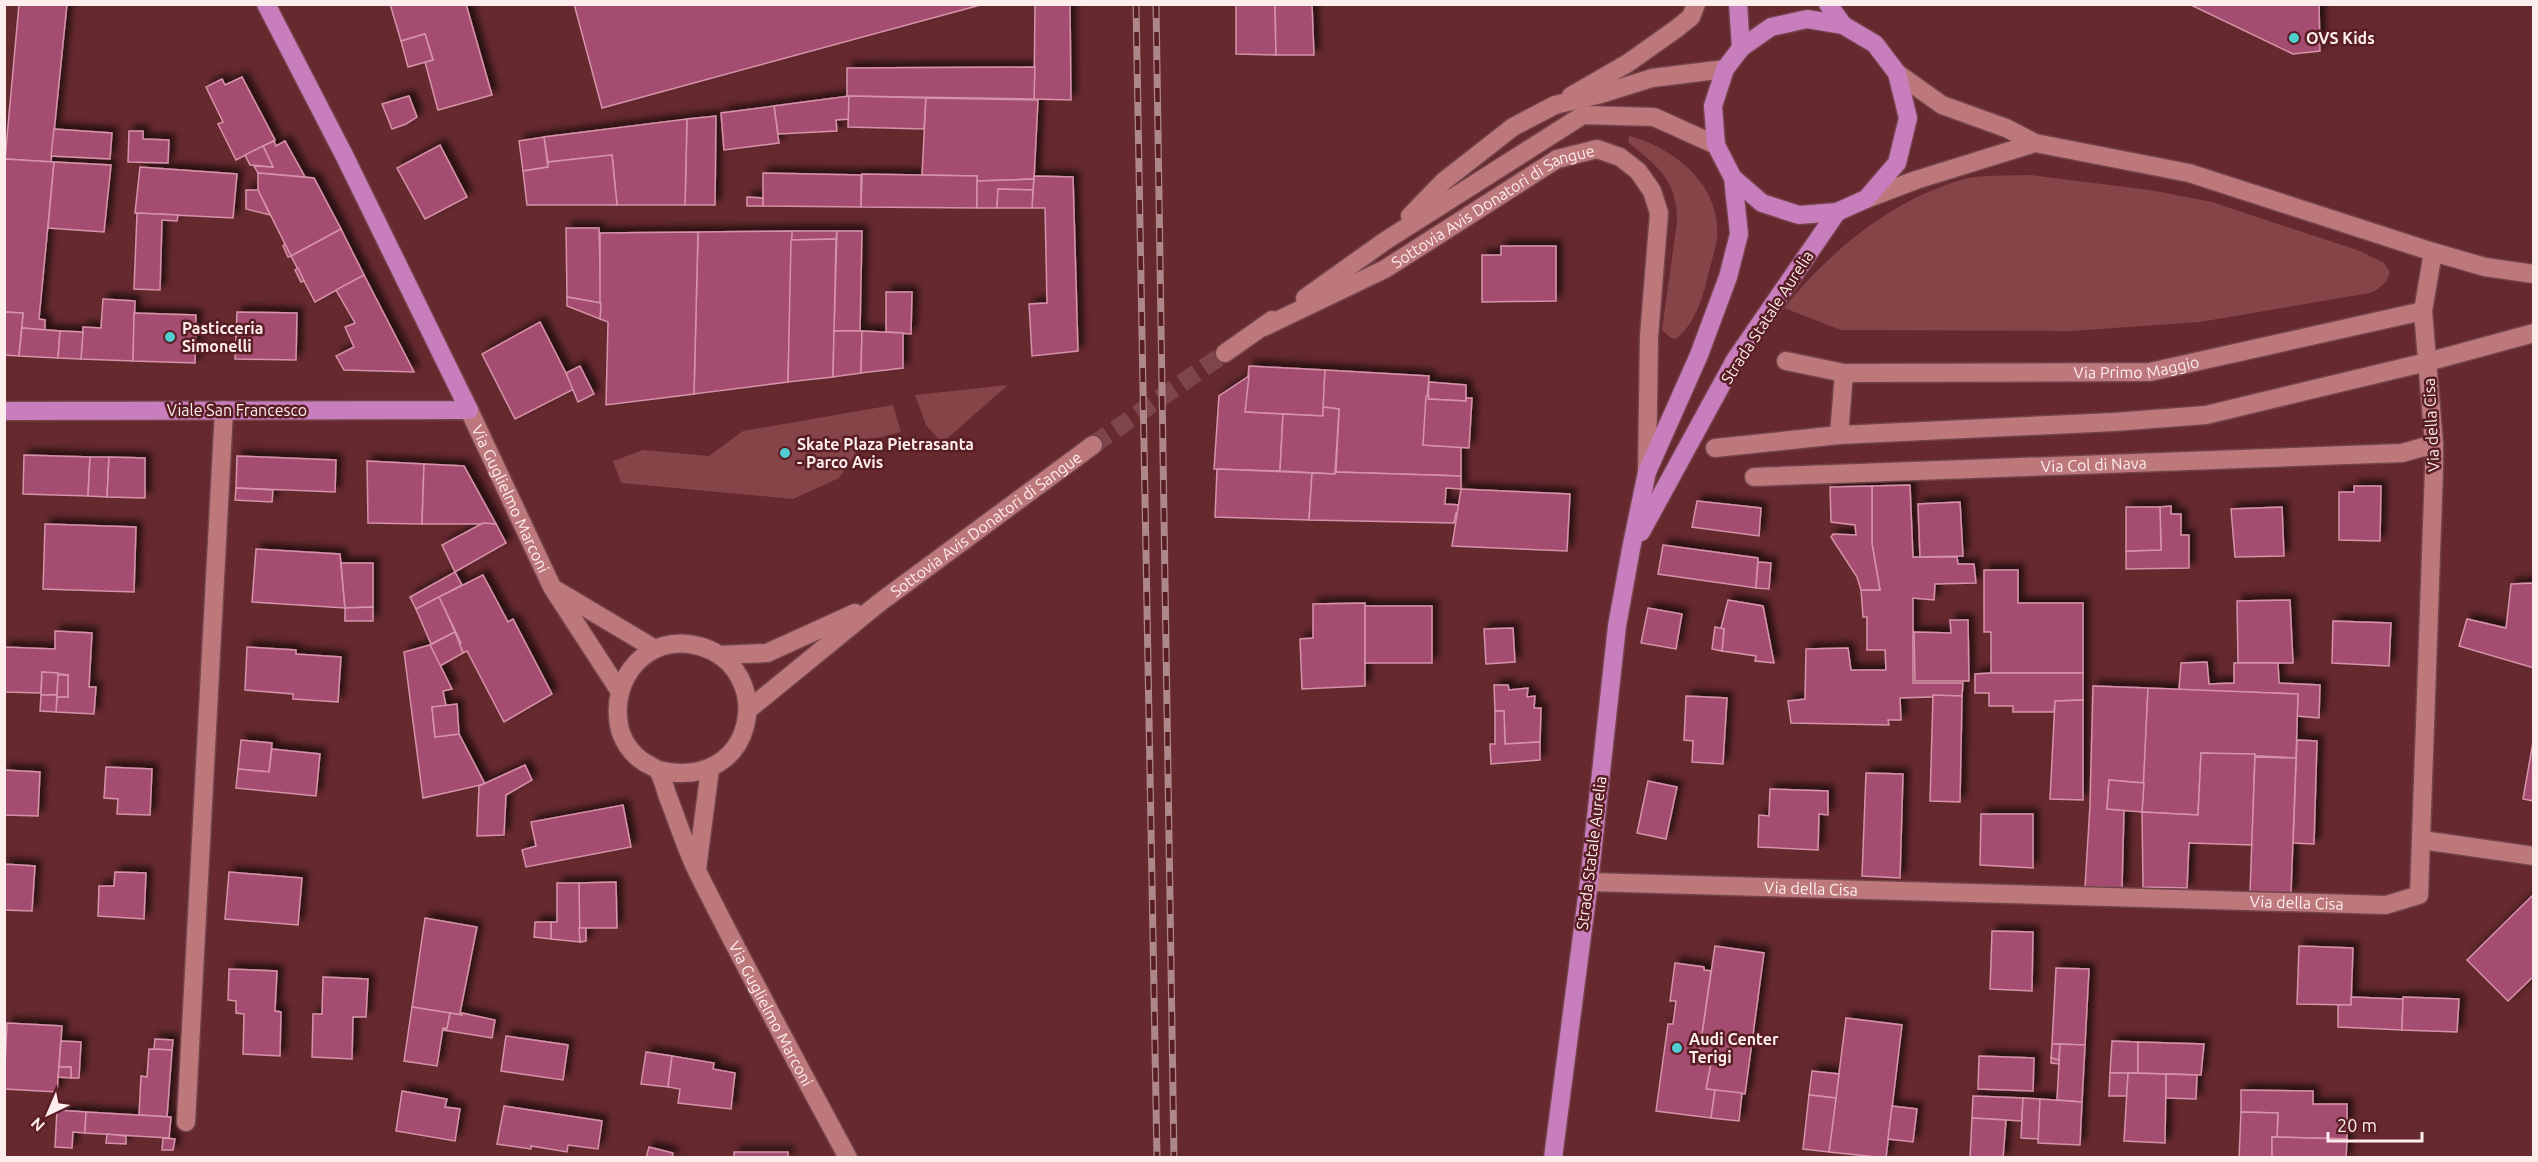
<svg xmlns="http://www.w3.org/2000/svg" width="2538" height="1162" font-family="Ubuntu,sans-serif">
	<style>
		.green { fill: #854448 }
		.building { fill: #a54e70; stroke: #d692a9; stroke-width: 1.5; filter: url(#shadow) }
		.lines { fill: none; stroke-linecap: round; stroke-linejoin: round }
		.minor-tunnel { stroke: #7c464b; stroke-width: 18; stroke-dasharray: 18 9; stroke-linecap: butt }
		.minor-casing { stroke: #73434a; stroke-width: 21 }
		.major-casing { stroke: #73434a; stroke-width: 21 }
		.minor { stroke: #bd787b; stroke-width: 18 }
		.major { stroke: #c87dbd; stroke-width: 18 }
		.rail-casing { stroke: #ae878a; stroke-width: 7 }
		.rail { stroke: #591e24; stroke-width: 4.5; stroke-dasharray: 14; stroke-linecap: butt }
		.poi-dot { fill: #52cdcf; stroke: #591e24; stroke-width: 2 }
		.labels { text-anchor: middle; stroke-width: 5; stroke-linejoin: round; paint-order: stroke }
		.poi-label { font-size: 16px; font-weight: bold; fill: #fdeded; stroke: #591e24; text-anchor: start }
		.street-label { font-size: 16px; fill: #fdeded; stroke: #591e24 }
	</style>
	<defs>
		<filter id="shadow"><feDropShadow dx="5.5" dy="-5.5" stdDeviation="3" flood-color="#0009"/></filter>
	</defs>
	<rect width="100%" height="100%" fill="#65292e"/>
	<g class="green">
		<path d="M1630,136C1676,149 1722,186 1717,239C1715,251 1711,263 1708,275C1703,297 1695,324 1676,339L1671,338L1662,330L1677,222C1677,181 1660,168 1630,144L1628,139Z"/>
		<path d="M2030,175L2150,190L2212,202L2360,251L2384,263L2390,272C2387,283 2381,288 2370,293L2200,322L2071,331L1841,330L1784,308C1830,251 1890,201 1961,180C1982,174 2008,176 2030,175Z"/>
		<path d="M1008,385L942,443L926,425L915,395Z"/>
		<path d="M893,405L901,432L865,441L839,478L793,499L621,483L613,461L643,450L709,456L743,431Z"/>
	</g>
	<g class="building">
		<path d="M19,4H67L51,162L5,159Z"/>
		<path d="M390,4H466L492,95L438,110L425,62L433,60L425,34L401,41Z"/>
		<path d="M574,4H984L602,108Z"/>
		<path d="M1035,4H1070L1071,100L1034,99Z"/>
		<path d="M1236,4H1275L1276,55L1236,54Z"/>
		<path d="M1275,4H1312L1314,55H1276Z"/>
		<path d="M2189,4H2319L2320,51L2293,54Z"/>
		<path d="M425,34L433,60L408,67L401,41Z"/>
		<path d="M1035,67L1034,99L847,96V68Z"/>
		<path d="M242,77L275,140L236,160L218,124L223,122L206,87L222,79L225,85Z"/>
		<path d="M409,96L417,117L406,124L392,129L382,104Z"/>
		<path d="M849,96V119L836,120L837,131L778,134L774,106Z"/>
		<path d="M849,96L926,98L924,129L848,127Z"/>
		<path d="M926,98L1038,100L1034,179L977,181V176L922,175Z"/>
		<path d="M774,106L779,143L724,150L721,113Z"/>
		<path d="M716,116L715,205H685L687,119Z"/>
		<path d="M687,119L685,205H617L612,155L548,162L544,137Z"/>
		<path d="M54,129L112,133L110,159L51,156Z"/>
		<path d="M129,131H143V139L169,140L168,163L128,162Z"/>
		<path d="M544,137L548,167L523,171L519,141Z"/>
		<path d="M274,141L276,146L285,141L305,177L258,173L254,166L273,167L263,146Z"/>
		<path d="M440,145L467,197L425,219L397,168Z"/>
		<path d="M263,146L273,167L250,165L245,155Z"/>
		<path d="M612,155L617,205H527L523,171L548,167V162Z"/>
		<path d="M5,159L54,162L39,319L45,320V330L22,328L23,313L4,312Z"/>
		<path d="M54,162L111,165L104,232L48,228Z"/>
		<path d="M140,167L237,174L233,218L135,213Z"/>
		<path d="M258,173L314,178L341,229L291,256L258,190Z"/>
		<path d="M763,173L861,175V207L763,206Z"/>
		<path d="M862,174L977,176V208L861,207Z"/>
		<path d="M1034,176L1073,177L1078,351L1032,356L1029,304L1047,303L1045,208H1032Z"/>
		<path d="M1034,179L1033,190L998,189L997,208H977V181Z"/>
		<path d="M998,189L1033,190L1032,208H997Z"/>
		<path d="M246,190H258L270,215L246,209Z"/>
		<path d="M747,197L763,198V206H747Z"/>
		<path d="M137,213L178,215L177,221L162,220L160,290L134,289Z"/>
		<path d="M566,228H599L601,303L567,297Z"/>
		<path d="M341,229L364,275L315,302L291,256Z"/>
		<path d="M792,231H837L836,239L791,240Z"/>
		<path d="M792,231L788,382L694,394L698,232Z"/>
		<path d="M837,231H862L860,331H834Z"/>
		<path d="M698,232L694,394L606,405L608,322L600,319V233Z"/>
		<path d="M836,239L833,377L788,382L791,240Z"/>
		<path d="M285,244L291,256L288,257L283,246Z"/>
		<path d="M1501,246H1556V301L1482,302V255H1501Z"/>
		<path d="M298,268L304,281L301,282L295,270Z"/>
		<path d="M364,275L414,372L344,370L336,356L354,347L345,327L355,323L336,290Z"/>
		<path d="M886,292H912L911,334L886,332Z"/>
		<path d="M567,297L601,303L600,319L567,306Z"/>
		<path d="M103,299L135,301L133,361L81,359L83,327L101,328Z"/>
		<path d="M4,312L23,313L19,356L4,355Z"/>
		<path d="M237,312L297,313L296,360L235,359Z"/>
		<path d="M134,313L196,315L195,363L133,361Z"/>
		<path d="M540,322L574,389L515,419L482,354Z"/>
		<path d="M22,328L60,331L58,358L19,356Z"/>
		<path d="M60,331L83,332L81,359L58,358Z"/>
		<path d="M834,331H862L861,373L833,377Z"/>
		<path d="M862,331L903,333V368L861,373Z"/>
		<path d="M580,366L594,394L578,402L566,373Z"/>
		<path d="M1249,366L1325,370L1323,416L1245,412Z"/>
		<path d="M1325,370L1429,376L1423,445L1461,447V476L1336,472L1339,409L1323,407Z"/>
		<path d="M1249,376L1245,412L1283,414L1280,471L1214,469L1219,396Z"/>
		<path d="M1429,382L1466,385V401L1428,399Z"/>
		<path d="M1426,396H1429L1428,399L1466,401V398H1472L1469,448L1423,445Z"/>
		<path d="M1323,407L1339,409L1335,474L1280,471L1283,414L1323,416Z"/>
		<path d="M24,455L90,457L88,496L23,494Z"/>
		<path d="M237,456L336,460L335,492L236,488Z"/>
		<path d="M90,457H109L107,497L88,496Z"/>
		<path d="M109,457L145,458V498L107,497Z"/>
		<path d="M367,461L424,464L422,524L368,523Z"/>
		<path d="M424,464L464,466L496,524H422Z"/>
		<path d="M1217,469L1312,473L1309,520L1215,517Z"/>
		<path d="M1336,472L1461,476V489L1446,488L1445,504L1460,505L1459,514L1456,513L1454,523L1309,520L1312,473L1335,474Z"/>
		<path d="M1910,485L1913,557H1957L1958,564H1974L1976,583L1935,584L1934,600L1913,598V683H1963L1962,696L1900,698L1901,720H1888L1889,725L1791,723L1788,701L1805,699L1806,649L1848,648L1851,670H1886L1885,650H1867V617H1863L1861,590H1880L1872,544V486Z"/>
		<path d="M1872,486V544L1880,590H1861L1857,577L1831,537L1833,534L1856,535L1855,525L1831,522L1830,487Z"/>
		<path d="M2354,486H2381L2380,541L2339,540V492H2354Z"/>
		<path d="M236,488L273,490L272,502L235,500Z"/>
		<path d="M1461,489L1570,494L1567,551L1452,546Z"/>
		<path d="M1697,501L1761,508L1759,536L1692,527Z"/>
		<path d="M1960,502L1963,556L1920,557L1918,504Z"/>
		<path d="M2171,506V514H2181V535H2189V568L2126,569V551L2161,550L2160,507Z"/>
		<path d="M2126,507H2160L2161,550L2126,551Z"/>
		<path d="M2282,507L2284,556L2235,557L2231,509Z"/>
		<path d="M483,523L496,524L506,543L455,572L442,545Z"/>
		<path d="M45,524L136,527L134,592L43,589Z"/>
		<path d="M1663,545L1758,558L1756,588L1658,574Z"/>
		<path d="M256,549L340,554L345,608L252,602Z"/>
		<path d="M1758,562L1771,563L1769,589L1756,588Z"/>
		<path d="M341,563H373V607L345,608Z"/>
		<path d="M1984,570H2018V603H2083V673H1991V632H1984Z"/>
		<path d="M455,572L462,585L416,609L410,597Z"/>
		<path d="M483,575L508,622L513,619L552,694L504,722L467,651L463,653L459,644L461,643L439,597Z"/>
		<path d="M2534,583V668L2459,646L2467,619L2506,628L2511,584Z"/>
		<path d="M439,597L455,632L431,644L416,609Z"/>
		<path d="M1728,600L1763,606L1774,663L1755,661L1756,656L1722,651L1724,629L1721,628Z"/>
		<path d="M2290,600L2293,663H2238L2237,601Z"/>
		<path d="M1365,603V686L1302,689L1300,639L1313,638V604Z"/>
		<rect x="1365" y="606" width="67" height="57"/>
		<path d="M373,607V621H345V608Z"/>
		<path d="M1648,608L1682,614L1676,649L1641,643Z"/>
		<path d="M1950,620H1968L1969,681H1915L1914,632L1951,633Z"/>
		<path d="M2333,621L2391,623L2389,666L2332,663Z"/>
		<path d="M1715,627L1724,629L1722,651L1712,649Z"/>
		<path d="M1513,628L1515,662L1486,664L1484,629Z"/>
		<path d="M55,631L92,633L89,687H96L94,714L56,712L57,697H68V675L42,672L41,693L4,692V647L55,649Z"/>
		<path d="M455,632L463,653L440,666L430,645Z"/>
		<path d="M430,645L452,689L443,691L446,706L432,707L435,737L459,734L485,784L423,798L404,652Z"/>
		<path d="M247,647L296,650V654L341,657L338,702L293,699V694L245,690Z"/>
		<path d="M2207,662L2209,684L2234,683V663H2278L2279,683L2320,685L2319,718L2297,716L2298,694L2179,690L2181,663Z"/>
		<path d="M42,672L58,673L57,695H41Z"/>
		<path d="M1991,673H2083V700L2055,701L2054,712H2013V706H1989V693H1975V674Z"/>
		<path d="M58,675H68V697H57Z"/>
		<path d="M1494,685H1508L1509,690L1528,688L1527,697L1535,696L1534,708H1541L1540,742L1505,744L1504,711H1495Z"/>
		<path d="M2093,686L2148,688L2144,783L2109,780L2107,809L2124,810L2122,888L2085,887L2090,805Z"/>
		<path d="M2148,688L2298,694L2296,758L2201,753L2198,815L2142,812Z"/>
		<path d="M41,695H57L56,712L40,711Z"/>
		<path d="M1933,695L1962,696L1960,802L1930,801Z"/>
		<path d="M1686,696L1727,698L1723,764L1692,762L1693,741L1684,740Z"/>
		<path d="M2083,700V800L2050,799L2055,701Z"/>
		<path d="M457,704L459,734L435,737L432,707Z"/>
		<path d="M1495,711H1504L1505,744L1540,742V760L1491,764L1490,744H1495Z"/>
		<path d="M241,740L272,743L269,772L238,769Z"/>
		<path d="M2297,740L2317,741L2314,844L2293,843Z"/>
		<path d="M2533,742H2534V801L2523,799Z"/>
		<path d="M272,749L320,754L316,796L236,788L238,769L269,772Z"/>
		<path d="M2201,753L2255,754L2252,845L2189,843L2187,888L2143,887L2142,812L2198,815Z"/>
		<path d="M2255,757L2296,758L2291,893L2250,892Z"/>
		<path d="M525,765L532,780L506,795L504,835L477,836L479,786Z"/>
		<path d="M106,767L152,769L150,815L117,814L118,799L104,798Z"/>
		<path d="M4,770L40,772L38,816L4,815Z"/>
		<path d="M1866,773L1903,774L1900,878L1862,876Z"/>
		<path d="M2109,780L2144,783L2142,812L2107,809Z"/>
		<path d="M1648,781L1677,787L1666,839L1637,833Z"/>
		<path d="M1770,789L1828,791V815L1819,814L1818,850L1758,847L1759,815L1769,816Z"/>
		<path d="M623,805L631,847L526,867L522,850L536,846L531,822Z"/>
		<path d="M1981,814H2033V868L1980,865Z"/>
		<path d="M4,864L35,866L32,911L4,910Z"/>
		<path d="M115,872L146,873L144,919L98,916L99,886H114Z"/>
		<path d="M229,872L302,878L298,925L225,919Z"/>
		<path d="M616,882L617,928H579V883Z"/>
		<path d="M557,883H579L580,942L551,939V922H557Z"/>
		<path d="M2534,894V976L2508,1001L2467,960Z"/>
		<path d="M425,918L477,927L460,1013L462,1015L412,1007Z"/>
		<path d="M535,922H551V939L534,937Z"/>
		<path d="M579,928H586V941L580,942Z"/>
		<path d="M1992,931L2033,932L2032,991L1990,989Z"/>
		<path d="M1715,946L1764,953L1745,1094L1706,1089L1711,1063L1698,1061Z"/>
		<path d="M2299,946L2353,948L2351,1005L2297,1004Z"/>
		<path d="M1675,963L1704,967V970L1711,971L1698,1061L1711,1063L1706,1089L1715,1090L1711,1118L1656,1111L1668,1024H1673L1676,1001H1670Z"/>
		<path d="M2056,968L2089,969L2085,1045L2052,1044Z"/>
		<path d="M229,969L277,971L275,1011L281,1012L280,1056L243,1054L244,1014L236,1013V1001L228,1000Z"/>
		<path d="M323,977L368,979L366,1017H353L352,1059L312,1057L313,1014H322Z"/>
		<path d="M2351,997L2403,999L2402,1030L2338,1027V1005H2351Z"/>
		<path d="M2403,997L2459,999L2457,1032L2402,1030Z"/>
		<path d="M412,1007L450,1013L447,1029L443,1028L437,1066L404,1061Z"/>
		<path d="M450,1013L462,1015V1013L495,1020L492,1038L443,1030L447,1029Z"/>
		<path d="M1846,1018L1902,1025L1886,1158L1829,1152Z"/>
		<path d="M7,1023L62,1026L57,1092L4,1089Z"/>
		<path d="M506,1036L568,1045L563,1080L501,1071Z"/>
		<path d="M155,1039L173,1040L172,1050L154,1049Z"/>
		<path d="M61,1041L81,1042L79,1078H71V1067H59Z"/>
		<path d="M2112,1041L2138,1042V1073H2110Z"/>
		<path d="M2138,1042L2204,1044L2201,1075L2138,1073Z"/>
		<path d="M2052,1044H2060L2059,1060L2051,1058Z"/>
		<path d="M2060,1044L2085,1045L2082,1102L2057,1100Z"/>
		<path d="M149,1049L172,1050L167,1117L139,1115L141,1076L147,1077Z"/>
		<path d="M646,1052L672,1056L668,1087L641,1084Z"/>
		<path d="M672,1056L714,1063L713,1069L735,1073L731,1109L678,1103L680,1089L668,1087Z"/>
		<path d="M1979,1056L2034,1058L2033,1091L1978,1089Z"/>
		<path d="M2051,1058L2059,1060V1064L2051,1063Z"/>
		<path d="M59,1067H71V1078L58,1077Z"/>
		<path d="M1812,1071L1839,1074L1836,1098L1809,1095Z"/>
		<path d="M2110,1073H2128L2127,1096H2109Z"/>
		<path d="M2128,1073L2166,1074L2165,1143L2124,1141Z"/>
		<path d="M2166,1074L2197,1075L2196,1099L2166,1098Z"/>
		<path d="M1715,1090L1742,1093L1739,1121L1711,1118Z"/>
		<path d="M2241,1090L2313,1091V1104H2347V1139L2277,1137L2278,1113L2241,1112Z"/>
		<path d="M402,1091L447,1099L445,1107L460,1109L455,1141L396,1131Z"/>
		<path d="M1809,1095L1836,1098L1829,1152L1803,1149Z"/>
		<path d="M1973,1096L2023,1098L2022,1121L1972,1118Z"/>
		<path d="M2023,1098L2040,1099L2039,1139L2021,1138Z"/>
		<path d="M2040,1099L2082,1102L2080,1145L2038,1143Z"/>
		<path d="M504,1106L602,1121L598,1149L568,1145L567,1152L531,1146V1149L497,1144Z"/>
		<path d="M1892,1106L1917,1109L1913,1142L1888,1139Z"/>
		<path d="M57,1110L86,1112L85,1133L73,1132L72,1148L55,1147Z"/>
		<path d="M86,1112L171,1117L169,1138L85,1133Z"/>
		<path d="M2241,1112L2278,1113L2277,1137H2272V1158H2239Z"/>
		<path d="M1972,1118L2006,1120L2003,1158H1970Z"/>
		<path d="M107,1134L126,1136V1144L106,1143Z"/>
		<path d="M2272,1137L2347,1139L2346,1158H2272Z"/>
		<path d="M163,1138L175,1139L173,1150H162Z"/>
		<path d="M649,1147L673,1153L672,1158H646Z"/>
		<rect x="734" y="1152" width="54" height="6"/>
	</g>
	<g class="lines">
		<path class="minor-tunnel" d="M1093,445L1225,353"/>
		<defs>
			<g id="minor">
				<path d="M1897,73L1942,105L2006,128L2035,143L2189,173L2433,252L2485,267L2534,274"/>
				<path d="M1571,96L1628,63L1676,29L1691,17L1696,4"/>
				<path d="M1866,199L1916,180L2035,143"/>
				<path d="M1410,216L1444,181L1513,127L1555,105L1601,94L1652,78L1725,69"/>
				<path d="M1305,298L1385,241L1583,115L1654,117L1716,145"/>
				<path id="s1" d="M1264,327L1385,269L1557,159L1597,149L1620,157L1638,171L1652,191L1659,213L1649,337L1647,472"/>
				<path d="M1225,353L1272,320"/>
				<path id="s2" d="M1786,361L1844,373L2150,372L2423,311"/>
				<path id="s3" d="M469,410L552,587L619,690"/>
				<path d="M1839,435L1844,373"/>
				<path d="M1715,448L1839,435L2114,422L2206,415L2427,362L2534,333"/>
				<path id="s4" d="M1754,477L2402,453L2434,444"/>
				<path d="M556,590L655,649"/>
				<path d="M719,655L767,653L855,613"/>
				<path id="s5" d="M748,710L879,603L1093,445"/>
				<path id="s6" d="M658,770C757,794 778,668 699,646C648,632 610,678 619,725C621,739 632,755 644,762C648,765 656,767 659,772C663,779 665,789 668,797C678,822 686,849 698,873C746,969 797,1063 848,1158"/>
				<path d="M2422,840L2534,856"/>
				<path d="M697,869L710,769"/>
				<path id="s7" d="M1589,882L2386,905L2419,895L2434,469V444L2423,311L2433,252"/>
				<path d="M186,1122L224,410"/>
			</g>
			<g id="major">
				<path d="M1738,4L1741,48"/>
				<path d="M1828,4L1843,25"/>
				<path d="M4,411L469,410L344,155L266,4"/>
				<path d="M1641,532L1735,360L1837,212"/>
				<path d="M1553,1158L1589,882L1617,626L1631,549L1647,472L1699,355L1728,277L1739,234L1733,178L1716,145L1713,106L1725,69L1741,48L1771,27L1807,19L1843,25L1875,44L1897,73L1908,118L1897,163L1866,199L1837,212L1799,215L1762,203L1733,178"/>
			</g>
		</defs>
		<use href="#minor" class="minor-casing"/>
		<use href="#major" class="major-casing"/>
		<use href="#minor" class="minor"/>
		<use href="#major" class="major"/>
		<defs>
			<g id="rail">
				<path d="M1136,4L1157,1158"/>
				<path d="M1156,4L1174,1158"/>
			</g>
		</defs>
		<use href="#rail" class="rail-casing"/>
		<use href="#rail" class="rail"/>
	</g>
	<g class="poi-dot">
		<circle cx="2294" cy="38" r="6"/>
		<circle cx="170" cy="337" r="6"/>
		<circle cx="785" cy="453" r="6"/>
		<circle cx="1677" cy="1048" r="6"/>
	</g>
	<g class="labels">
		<g class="poi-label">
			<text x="2306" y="44">OVS Kids</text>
			<text x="182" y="334">Pasticceria<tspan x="182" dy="18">Simonelli</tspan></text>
			<text x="797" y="450">Skate Plaza Pietrasanta<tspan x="797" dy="18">- Parco Avis</tspan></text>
			<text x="1689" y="1045">Audi Center<tspan x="1689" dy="18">Terigi</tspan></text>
		</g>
		<g class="street-label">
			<text dy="6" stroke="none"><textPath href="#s1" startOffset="260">Sottovia Avis Donatori di Sangue</textPath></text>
			<text transform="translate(1767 317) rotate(-57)" y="6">Strada Statale Aurelia</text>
			<text dy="6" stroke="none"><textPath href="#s2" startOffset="352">Via Primo Maggio</textPath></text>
			<text x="237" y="416">Viale San Francesco</text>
			<text transform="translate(2431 425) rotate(-93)" y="6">Via della Cisa</text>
			<text dy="6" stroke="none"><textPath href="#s4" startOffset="340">Via Col di Nava</textPath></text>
			<text dy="6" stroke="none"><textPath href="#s3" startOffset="98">Via Guglielmo Marconi</textPath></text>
			<text dy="6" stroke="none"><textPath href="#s5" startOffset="302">Sottovia Avis Donatori di Sangue</textPath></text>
			<text transform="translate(1591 853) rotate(-83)" y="6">Strada Statale Aurelia</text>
			<text dy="6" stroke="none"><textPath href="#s7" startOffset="222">Via della Cisa</textPath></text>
			<text dy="6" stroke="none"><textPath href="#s7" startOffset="708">Via della Cisa</textPath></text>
			<text dy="6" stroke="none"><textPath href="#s6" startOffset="678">Via Guglielmo Marconi</textPath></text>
		</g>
	</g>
	<rect width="2538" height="1162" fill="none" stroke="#fdeded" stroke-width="12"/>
	<g transform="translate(48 1114) rotate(224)" stroke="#591e24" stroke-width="4.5" paint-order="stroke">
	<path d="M0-4.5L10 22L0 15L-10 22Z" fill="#fdeded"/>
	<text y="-9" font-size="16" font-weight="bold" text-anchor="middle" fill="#fdeded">N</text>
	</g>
	<path d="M2328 1132v9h94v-9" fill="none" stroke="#fdeded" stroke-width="3"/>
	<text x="2337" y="1132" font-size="18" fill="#fdeded" stroke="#591e24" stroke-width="4.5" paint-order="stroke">20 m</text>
</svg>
